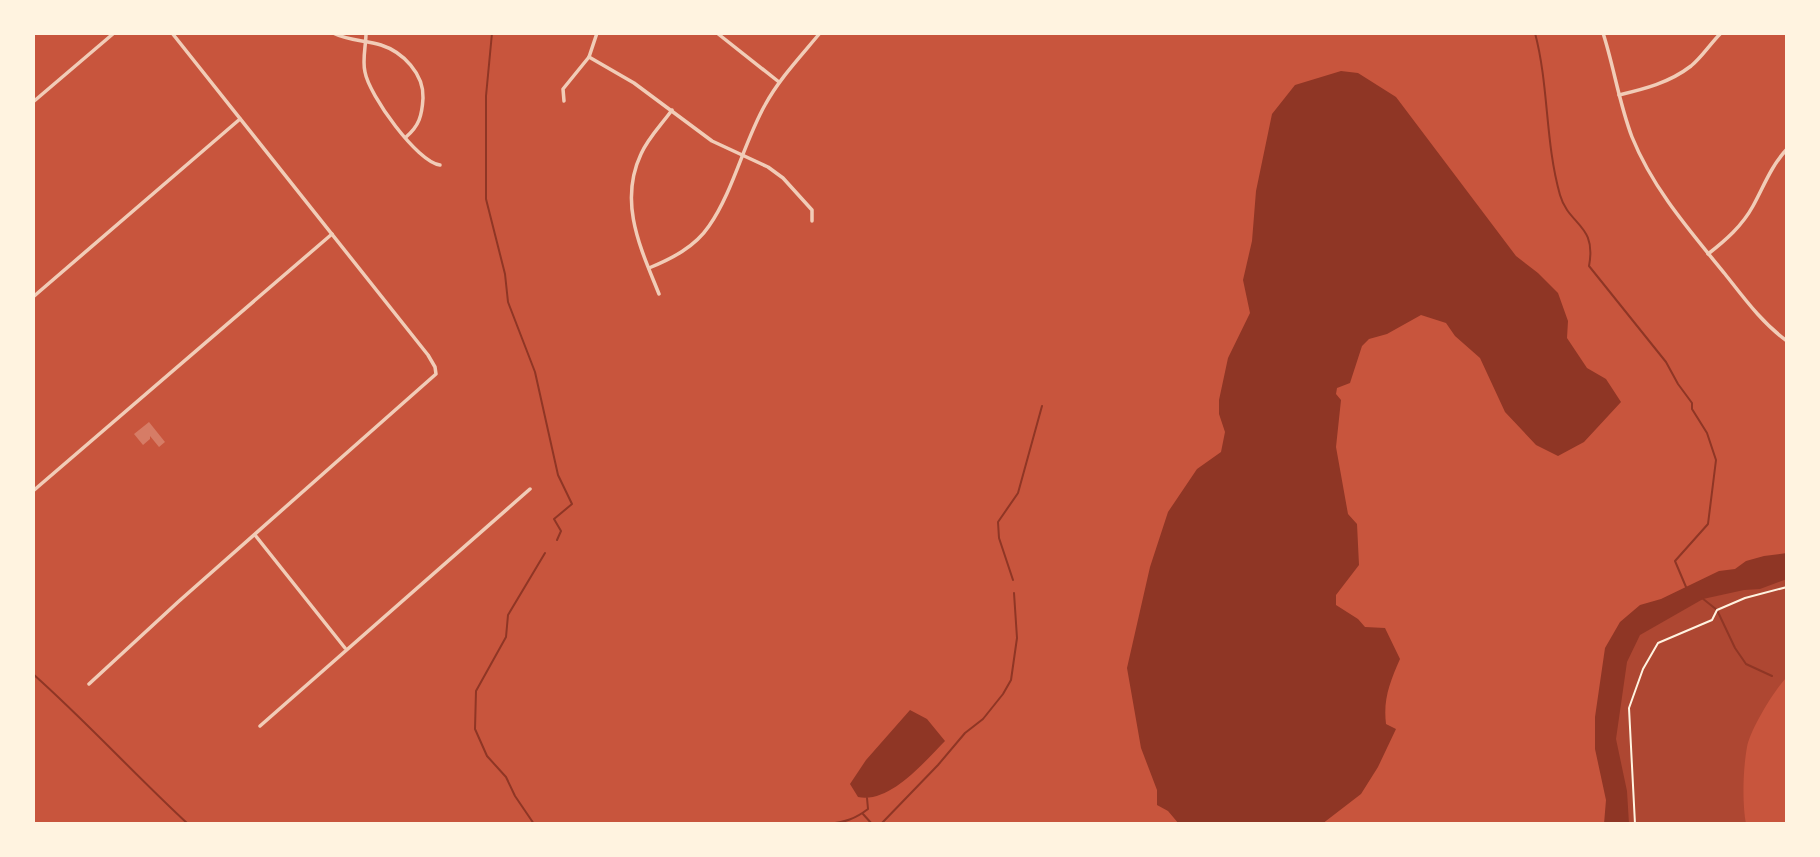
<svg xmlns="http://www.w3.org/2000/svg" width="1820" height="857" font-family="'IBM Plex Serif',serif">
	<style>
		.green { fill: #ae4732 }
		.water { fill: #8f3625 }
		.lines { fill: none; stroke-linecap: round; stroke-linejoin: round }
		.stream { stroke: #8f3625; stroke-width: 2 }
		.building { fill: #d67c66 }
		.path { stroke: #fff3e0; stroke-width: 2 }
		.minor { stroke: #f1ccb7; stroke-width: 3.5 }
	</style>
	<rect width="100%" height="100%" fill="#c8553d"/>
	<path class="green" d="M1787,568V677C1774,690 1750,730 1747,747C1743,769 1742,803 1746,824H1614L1606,716L1624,638L1651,616Z"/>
	<g class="water">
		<path d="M1341,71L1358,73L1396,97L1516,256L1538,273L1558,293L1568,321L1567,338L1587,368L1606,379L1621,402L1584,442L1558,456L1536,445L1505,412L1480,358L1455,336L1446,323L1421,315L1387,334L1369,339L1362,346L1350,383L1337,388L1336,394L1341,400L1336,447L1348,514L1357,524L1359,565L1336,595V605L1358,619L1365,627L1385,628L1400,659C1390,682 1383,699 1386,724L1396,729L1378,767L1361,794L1322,824H1179L1168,811L1157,805V790L1141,748L1127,668L1150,567L1168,512L1197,469L1221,452L1225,432L1219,414V400L1228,358L1250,313L1243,280L1252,241L1256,191L1272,114L1295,85Z"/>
		<path d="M1787,553V579L1760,589L1744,590L1703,599L1640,635L1627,662L1616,739L1627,791L1629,824H1604L1606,800L1595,749V717L1605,648L1620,622L1640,605L1661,599L1719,571L1735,569L1746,561L1764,556Z"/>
		<path d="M910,710L927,719L945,741C925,761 890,804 858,797L850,784L866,760Z"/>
	</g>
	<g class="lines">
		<g class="stream">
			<path d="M492,33L486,96V199L505,274L508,302L535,372L558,475L572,504L554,519L561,531L557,540"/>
			<path d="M1535,33C1549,86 1545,142 1560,195C1569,226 1597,224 1589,266L1666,362L1678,384L1692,403V409L1707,433L1716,460L1708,524L1675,561L1686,587"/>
			<path d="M1013,580L999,538L998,522L1018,493L1042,406"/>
			<path d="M1702,598L1717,610L1735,648L1746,664L1772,676"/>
			<path d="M33,674C87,722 135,775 188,824"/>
			<path d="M863,814L872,824"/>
			<path d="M534,824L515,796L506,777L487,756L475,729L476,691L506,637L508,615L545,553"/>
			<path d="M829,824C845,822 855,819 868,809L867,798"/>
			<path d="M881,824L938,765L965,733L983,719L1003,694L1011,680L1017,638L1014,593"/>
		</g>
	</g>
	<path class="building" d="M149,422L165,442L159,447L150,436V439L143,445L134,434Z"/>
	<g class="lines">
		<path class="path" d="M1635,824L1629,708L1643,669L1658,643L1712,620L1717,610L1745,598L1787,587"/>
		<g class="minor">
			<path d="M333,33C349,41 365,40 381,45C403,52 424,74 423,98C422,116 419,126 406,137"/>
			<path d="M366,33C366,46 362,60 365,72C369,95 417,162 440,165"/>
			<path d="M717,33L779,82"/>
			<path d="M1603,33C1614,67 1619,103 1632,137C1653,189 1690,231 1725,274C1744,298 1762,323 1787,341"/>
			<path d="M589,57L634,83L712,141L768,167L783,178L812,210V221"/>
			<path d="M1619,95C1644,89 1669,83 1691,66C1702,57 1710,44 1721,33"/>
			<path d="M564,101L563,89L589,57L597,33"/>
			<path d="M33,102L114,33"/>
			<path d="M1708,254C1726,240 1742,226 1753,206C1764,186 1771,166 1787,149"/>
			<path d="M649,268C671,259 695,247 709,226C733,192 744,142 765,105C779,79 801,56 820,33"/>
			<path d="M659,294C641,249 618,203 641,154C648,138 662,124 672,110"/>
			<path d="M33,297L240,119"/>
			<path d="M33,491L332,234"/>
			<path d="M255,535L345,648"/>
			<path d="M89,684L178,602L436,374L435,367L428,355L172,33"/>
			<path d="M260,726L530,489"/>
		</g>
	</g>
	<rect width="1820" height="857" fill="none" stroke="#fff3e0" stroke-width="70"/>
</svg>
